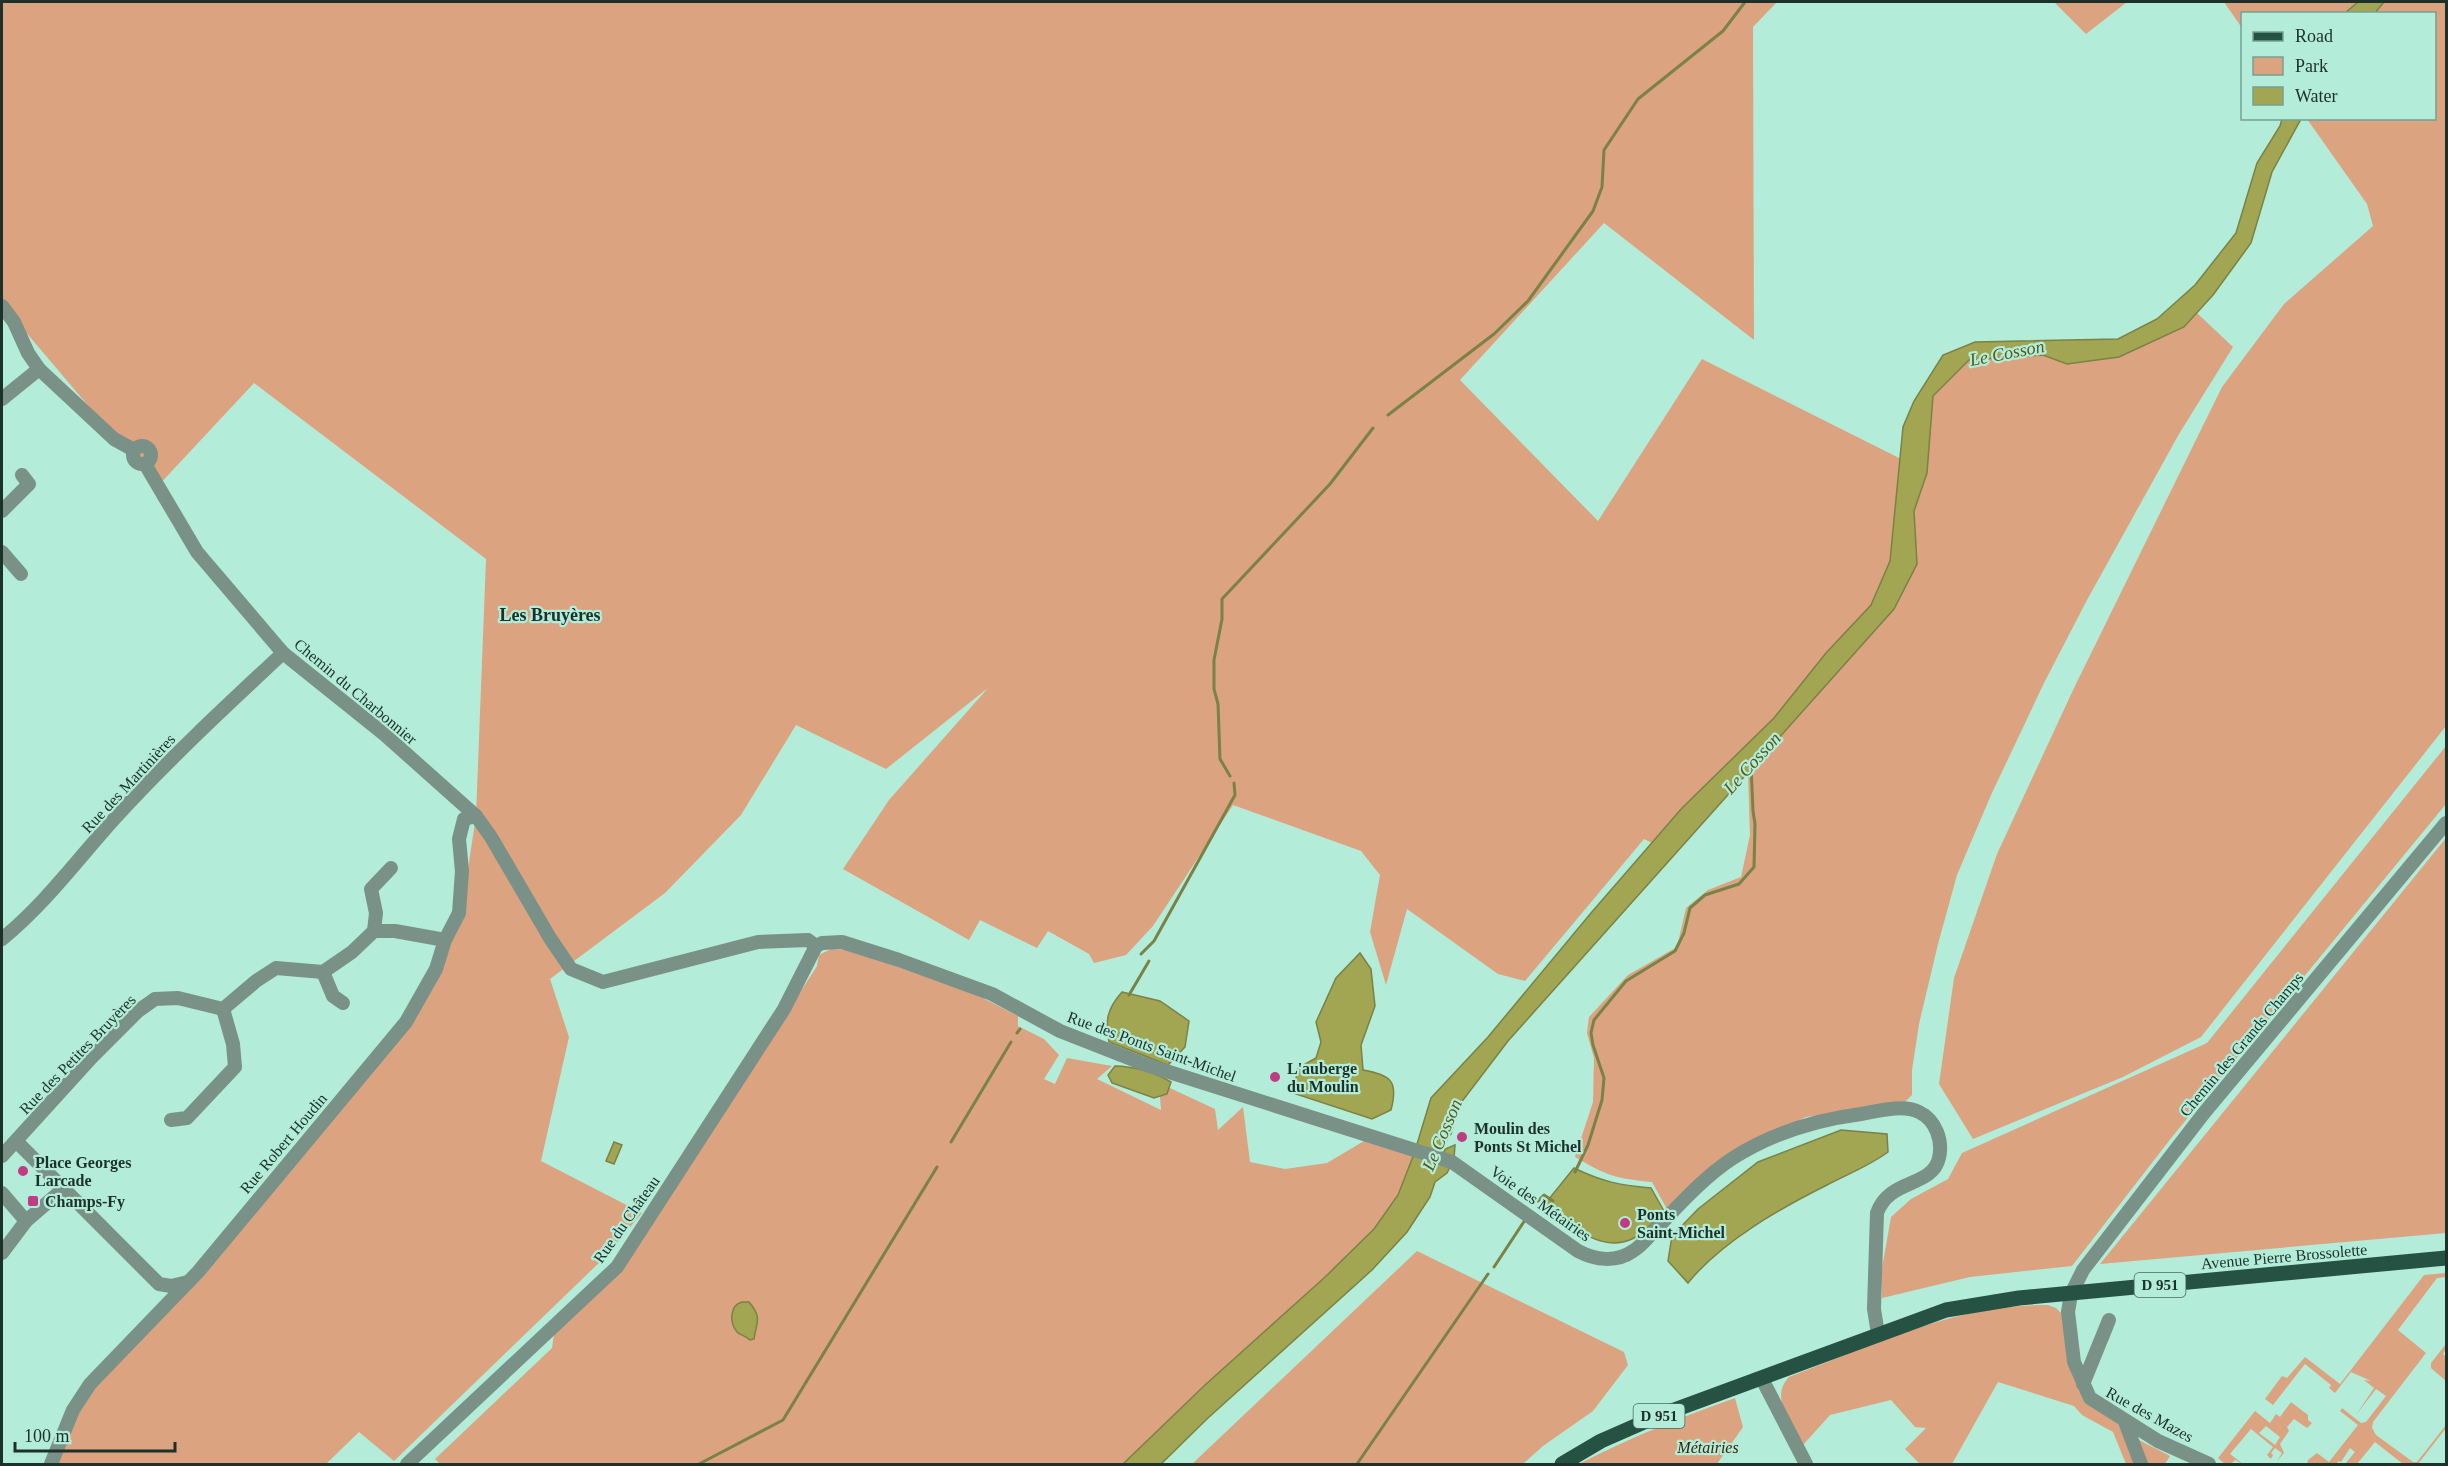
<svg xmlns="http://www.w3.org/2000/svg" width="2448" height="1466" font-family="'Times New Roman',serif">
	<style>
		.green { fill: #dca381; fill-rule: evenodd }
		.water { fill: #a2a551; stroke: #7a8245; stroke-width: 1.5 }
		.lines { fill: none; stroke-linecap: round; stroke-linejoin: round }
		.stream { stroke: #7a8245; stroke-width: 3 }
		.minor { stroke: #7a9188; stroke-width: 14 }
		.major { stroke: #265244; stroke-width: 15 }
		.poi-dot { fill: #bf3c83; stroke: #b3ecd8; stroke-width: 2 }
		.labels { text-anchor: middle; stroke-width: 4.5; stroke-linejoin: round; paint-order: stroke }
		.shield { fill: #b3ecd8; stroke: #49695e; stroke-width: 1.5 }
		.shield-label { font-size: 15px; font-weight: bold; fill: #1b312a }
		.street-label { font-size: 16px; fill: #1b312a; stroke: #b3ecd8 }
		.poi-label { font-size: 16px; font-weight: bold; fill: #1b312a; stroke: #b3ecd8; text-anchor: start }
		.park-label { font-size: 16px; font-style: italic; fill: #40220f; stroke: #b3ecd8 }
		.water-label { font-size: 18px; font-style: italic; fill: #57591b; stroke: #b3ecd8 }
		.neighbourhood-label { font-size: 18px; font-weight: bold; fill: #1b312a; stroke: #b3ecd8 }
	</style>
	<rect width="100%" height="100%" fill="#b3ecd8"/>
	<g class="green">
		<path d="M2,2H1777L1753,27L1754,340L1604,223L1460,380L1598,521L1702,359L1927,472L1932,396L1969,360L2043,355L2067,364L2184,327L2197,313L2233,347L2179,434L2087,600L2044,683L1991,795L1957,875L1938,944L1919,1024L1912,1070V1095L1904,1103L1806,1117L1760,1139L1668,1211L1652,1182C1617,1179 1605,1175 1575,1157L1593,1102L1594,1058L1587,1033L1589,1017L1628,975L1677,947L1686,908L1708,890L1741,877L1750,835L1748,773L1894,609L1908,582L1652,843L1644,839L1525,981L1498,974L1407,909L1386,985L1370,932L1380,875L1361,851L1233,805L1153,926L1126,955L1094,963L1089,954L1048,931L1037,948L980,920L969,940L843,869L889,800L988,688L886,769L796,725L741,815L665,893L550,979L569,1037L541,1161L642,1213L604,1258L394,1461L359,1432L326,1464H54L73,1403L387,1049L459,928L476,816L486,559L254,383L157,487L2,304Z"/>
		<path d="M2054,2H2127L2086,34Z"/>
		<path d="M2224,2H2446V726L2201,1037L2123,1077L1973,1139L1939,1084L1954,978L1997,854L2074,688L2222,387L2284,304L2373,226L2367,204L2307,119L2434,118V14H2242V28Z"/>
		<path d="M2446,746V804L2172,1137L2072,1266L1970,1277L1882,1298V1268L1891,1217L1911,1199L1948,1179L1962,1153L2207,1043Z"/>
		<path d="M2446,838V1233L2100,1264Z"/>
		<path d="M831,949L849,950L971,992L1018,1016V1026L1044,1039L1059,1055L1044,1079L1055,1084L1067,1058L1112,1066L1097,1079L1161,1110L1159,1083L1215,1109L1218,1130L1243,1107L1250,1162L1285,1169L1327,1163L1364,1141L1414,1154L1408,1197L1137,1464H440L435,1459L552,1348L554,1334L627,1262L817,966L819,955Z"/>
		<path d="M1417,1251L1624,1352L1628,1365L1593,1411L1543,1446L1523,1464H1192Z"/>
		<path d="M2446,1273V1277L2437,1278L2398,1330L2426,1353L2373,1422L2372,1428L2376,1435L2413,1462H2417L2446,1425V1428L2418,1464H2403L2375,1442L2357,1464H2345L2355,1452L2350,1448L2341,1462L2339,1461L2336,1464H2307L2308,1460L2317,1453L2329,1462L2358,1425L2340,1411L2342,1408L2361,1423L2366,1422L2386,1396L2376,1389L2356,1415L2374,1388L2364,1380L2371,1381L2351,1372L2335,1393L2329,1388L2331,1385L2305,1364L2273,1405L2265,1399L2282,1376L2287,1378L2305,1357L2340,1384L2424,1275Z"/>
		<path d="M2048,1305L2056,1308L2061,1313L2088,1403L2118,1424L2138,1464H2126L2113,1432L2082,1415L2074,1406L1998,1382L1952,1464H1920L1905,1449L1926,1428L1915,1427L1891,1400L1830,1415L1803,1445C1792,1424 1769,1398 1789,1377C1872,1345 1956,1304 2048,1305Z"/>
		<path d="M2446,1344V1349L2443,1354L2446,1357V1381L2431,1368V1363Z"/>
		<path d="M1735,1398L1743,1427L1717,1464H1579C1629,1438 1681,1417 1735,1398Z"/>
		<path d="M2291,1402L2308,1415V1420L2312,1423L2307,1428L2294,1419L2287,1427L2289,1431L2280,1444L2284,1453L2277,1461L2282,1453L2275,1448L2271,1453L2273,1455L2271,1459L2267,1455L2273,1447L2251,1429L2230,1454L2243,1464L2235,1460L2231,1464H2225L2218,1458L2255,1411L2270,1423L2276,1414L2280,1417ZM2266,1426L2280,1437L2275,1445L2259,1433Z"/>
		<path d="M2133,1437L2170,1456L2165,1464H2142Z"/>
	</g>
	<g class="water">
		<path d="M2358,2H2384L2375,13H2345Z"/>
		<path d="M2282,119H2301L2272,172L2251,243L2213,295L2184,327L2119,357L2067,364L2043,355L1969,360L1933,396L1927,473L1914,511L1917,564L1894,609L1508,1041L1460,1104L1451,1134L1438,1153L1440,1162L1445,1149L1455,1145L1454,1159L1447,1173L1435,1182L1430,1197L1407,1232L1372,1270L1208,1418L1161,1464H1123L1205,1385L1324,1278L1374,1229L1398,1195L1414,1154L1431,1098L1488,1037L1591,913L1682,808L1774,718L1826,653L1871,605L1890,561L1903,427L1914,401L1943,355L1975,342L2118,339L2157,319L2195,285L2236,233L2257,163L2280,126Z"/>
		<path d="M1360,953L1371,969L1375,1006L1361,1045L1363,1070C1390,1075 1399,1080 1391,1110L1372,1119L1293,1093L1298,1068L1316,1058L1321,1042L1316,1022L1336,978Z"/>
		<path d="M1122,992L1160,1001L1189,1021L1185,1047L1168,1065L1109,1042C1105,1020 1107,1009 1122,992Z"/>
		<path d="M1115,1066C1133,1066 1156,1073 1171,1082L1167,1094L1154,1098L1112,1083L1108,1075Z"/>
		<path d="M1841,1130L1887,1134L1888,1152C1869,1166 1848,1174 1827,1185C1779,1209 1722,1241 1688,1283L1668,1261L1672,1236L1698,1209L1758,1162Z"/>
		<path d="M614,1142L622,1145L614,1164L606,1161Z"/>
		<path d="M1574,1168C1603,1182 1619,1185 1651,1188L1664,1211C1655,1220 1644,1234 1632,1239C1599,1254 1569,1223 1544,1205Z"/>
		<path d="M742,1302H749C763,1318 756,1323 754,1339L750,1340C746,1336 740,1335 737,1332C729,1322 730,1305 742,1302Z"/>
	</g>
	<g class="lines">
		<g class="stream">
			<path d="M1388,415L1494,334L1528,301L1593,211L1602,187L1604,150L1638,99L1723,31L1745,2"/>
			<path d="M1230,776L1220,759L1218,704L1214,689V660L1222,619V599L1330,484L1373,428"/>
			<path d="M1141,954L1154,941L1235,795L1234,783"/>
			<path d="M1129,995L1149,961"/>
			<path d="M1017,1033L1020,1029"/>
			<path d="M951,1142L1011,1042"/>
			<path d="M1575,1172L1588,1145L1602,1100L1604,1078L1593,1045L1591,1033L1594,1020L1626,981L1675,951L1684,933L1690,908L1705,895L1739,884L1754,867L1755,824L1753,811L1751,765"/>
			<path d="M1538,1201L1544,1195L1553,1201"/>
			<path d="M1494,1267L1525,1220"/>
			<path d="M699,1464L783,1420L937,1167"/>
			<path d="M1357,1464L1488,1274"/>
		</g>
		<g class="minor">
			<path d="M2,306L14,322L28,353L39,369L114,439L134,450"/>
			<path d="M2,399L39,369"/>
			<circle cx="142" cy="455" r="9"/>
			<path d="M145,464L197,552L283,653L384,734L476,816L491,837L550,938L571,969L603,982L758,942L808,940L816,946"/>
			<path d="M2,511L29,484L22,475"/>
			<path d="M2,552L21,574"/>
			<path d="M374,931L376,913L371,889L391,868"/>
			<path d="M2,939C45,904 77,860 114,819C167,761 225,707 283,653"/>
			<path d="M816,946L822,943L842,942L899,960L992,994L1060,1031L1144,1064L1452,1162L1578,1251C1595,1260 1616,1263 1633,1251C1642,1246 1649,1236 1656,1229C1680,1204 1704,1177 1733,1158C1772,1133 1815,1120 1861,1114C1878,1111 1903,1104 1919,1112C1936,1120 1943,1141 1939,1158C1932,1188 1889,1178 1877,1213L1874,1309L1878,1334"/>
			<path d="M323,972L333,996L343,1003"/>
			<path d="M171,1120L187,1118L235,1067L233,1044L223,1009"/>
			<path d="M17,1142L159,1284L171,1286L188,1282"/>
			<path d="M2,1156L91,1058L138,1011L155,999L178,998L223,1009L256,981L276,968L323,972L352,952L374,931H395L445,940"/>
			<path d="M2,1193L26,1221"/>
			<path d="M2,1253L26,1221L62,1190"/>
			<path d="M1762,1379L1806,1464"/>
			<path d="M2083,1384L2109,1320"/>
			<path d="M2125,1422L2141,1464"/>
			<path d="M51,1464L73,1410L90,1384L198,1272L406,1022L436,969L445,940L459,913L462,871L459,839L464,819L476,816"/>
			<path d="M407,1464L617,1267L784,1009L816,946"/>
			<path d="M2209,1464L2158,1441L2090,1398L2074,1362L2068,1312L2071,1294L2083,1270L2204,1113L2446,823"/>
		</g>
		<path class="major" d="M1562,1464L1601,1441L1658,1416L1946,1310L2019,1298L2446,1258"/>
	</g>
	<g class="poi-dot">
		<circle cx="1275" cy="1077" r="6"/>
		<circle cx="1462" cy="1137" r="6"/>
		<circle cx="23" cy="1171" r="6"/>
		<rect x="27" y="1195" width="12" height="12" rx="3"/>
		<circle cx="1625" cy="1223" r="6"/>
	</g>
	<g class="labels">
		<g class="shield">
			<rect x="2134.5" y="1273" width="51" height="24" rx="4.5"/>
			<rect x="1633.5" y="1404" width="51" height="24" rx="4.5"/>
		</g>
		<g class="shield-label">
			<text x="2160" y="1290">D 951</text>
			<text x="1659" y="1421">D 951</text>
		</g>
		<g class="street-label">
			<text transform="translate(356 691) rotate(40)" y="6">Chemin du Charbonnier</text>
			<text transform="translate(128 783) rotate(-47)" y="6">Rue des Martinières</text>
			<text transform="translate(2241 1044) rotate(-50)" y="6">Chemin des Grands Champs</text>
			<text transform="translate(1152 1046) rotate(20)" y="6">Rue des Ponts Saint-Michel</text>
			<text transform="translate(77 1054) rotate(-46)" y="6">Rue des Petites Bruyères</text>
			<text transform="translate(283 1143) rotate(-50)" y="6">Rue Robert Houdin</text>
			<text transform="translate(1541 1203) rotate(35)" y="6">Voie des Métairies</text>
			<text transform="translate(626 1219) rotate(-55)" y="6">Rue du Château</text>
			<text transform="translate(2284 1256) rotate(-5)" y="6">Avenue Pierre Brossolette</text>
			<text transform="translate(2150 1414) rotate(29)" y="6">Rue des Mazes</text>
		</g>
		<g class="poi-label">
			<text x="1287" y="1074">L'auberge<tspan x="1287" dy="18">du Moulin</tspan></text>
			<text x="1474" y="1134">Moulin des<tspan x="1474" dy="18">Ponts St Michel</tspan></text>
			<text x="35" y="1168">Place Georges<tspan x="35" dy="18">Larcade</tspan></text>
			<text x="45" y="1207">Champs-Fy</text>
			<text x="1637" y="1220">Ponts<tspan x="1637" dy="18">Saint-Michel</tspan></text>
		</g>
		<g class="park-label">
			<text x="1708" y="1453">Métairies</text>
		</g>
		<g class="water-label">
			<text transform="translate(2007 353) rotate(-11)" y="6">Le Cosson</text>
			<text transform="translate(1752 763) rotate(-48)" y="6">Le Cosson</text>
			<text transform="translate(1442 1135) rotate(-67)" y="6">Le Cosson</text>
		</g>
		<g class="neighbourhood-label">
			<text x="550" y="621">Les Bruyères</text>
		</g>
	</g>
	<rect width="2448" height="1466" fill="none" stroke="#1b312a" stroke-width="6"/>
	<rect x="2241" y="12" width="195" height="108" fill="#b3ecd8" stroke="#76a192" stroke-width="1.5"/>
	<rect x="2253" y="32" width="30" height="9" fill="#265244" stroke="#76a192" stroke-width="1.5"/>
	<text x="2295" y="42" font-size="18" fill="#1b312a">Road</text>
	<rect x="2253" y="57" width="30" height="18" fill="#dca381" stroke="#76a192" stroke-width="1.5"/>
	<text x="2295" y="72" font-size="18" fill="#1b312a">Park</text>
	<rect x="2253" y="87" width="30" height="18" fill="#a2a551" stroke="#76a192" stroke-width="1.5"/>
	<text x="2295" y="102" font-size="18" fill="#1b312a">Water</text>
	<path d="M15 1442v9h160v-9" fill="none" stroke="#1b312a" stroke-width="3"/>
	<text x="24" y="1442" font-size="18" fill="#1b312a" stroke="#b3ecd8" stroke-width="4.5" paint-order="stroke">100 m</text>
</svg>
